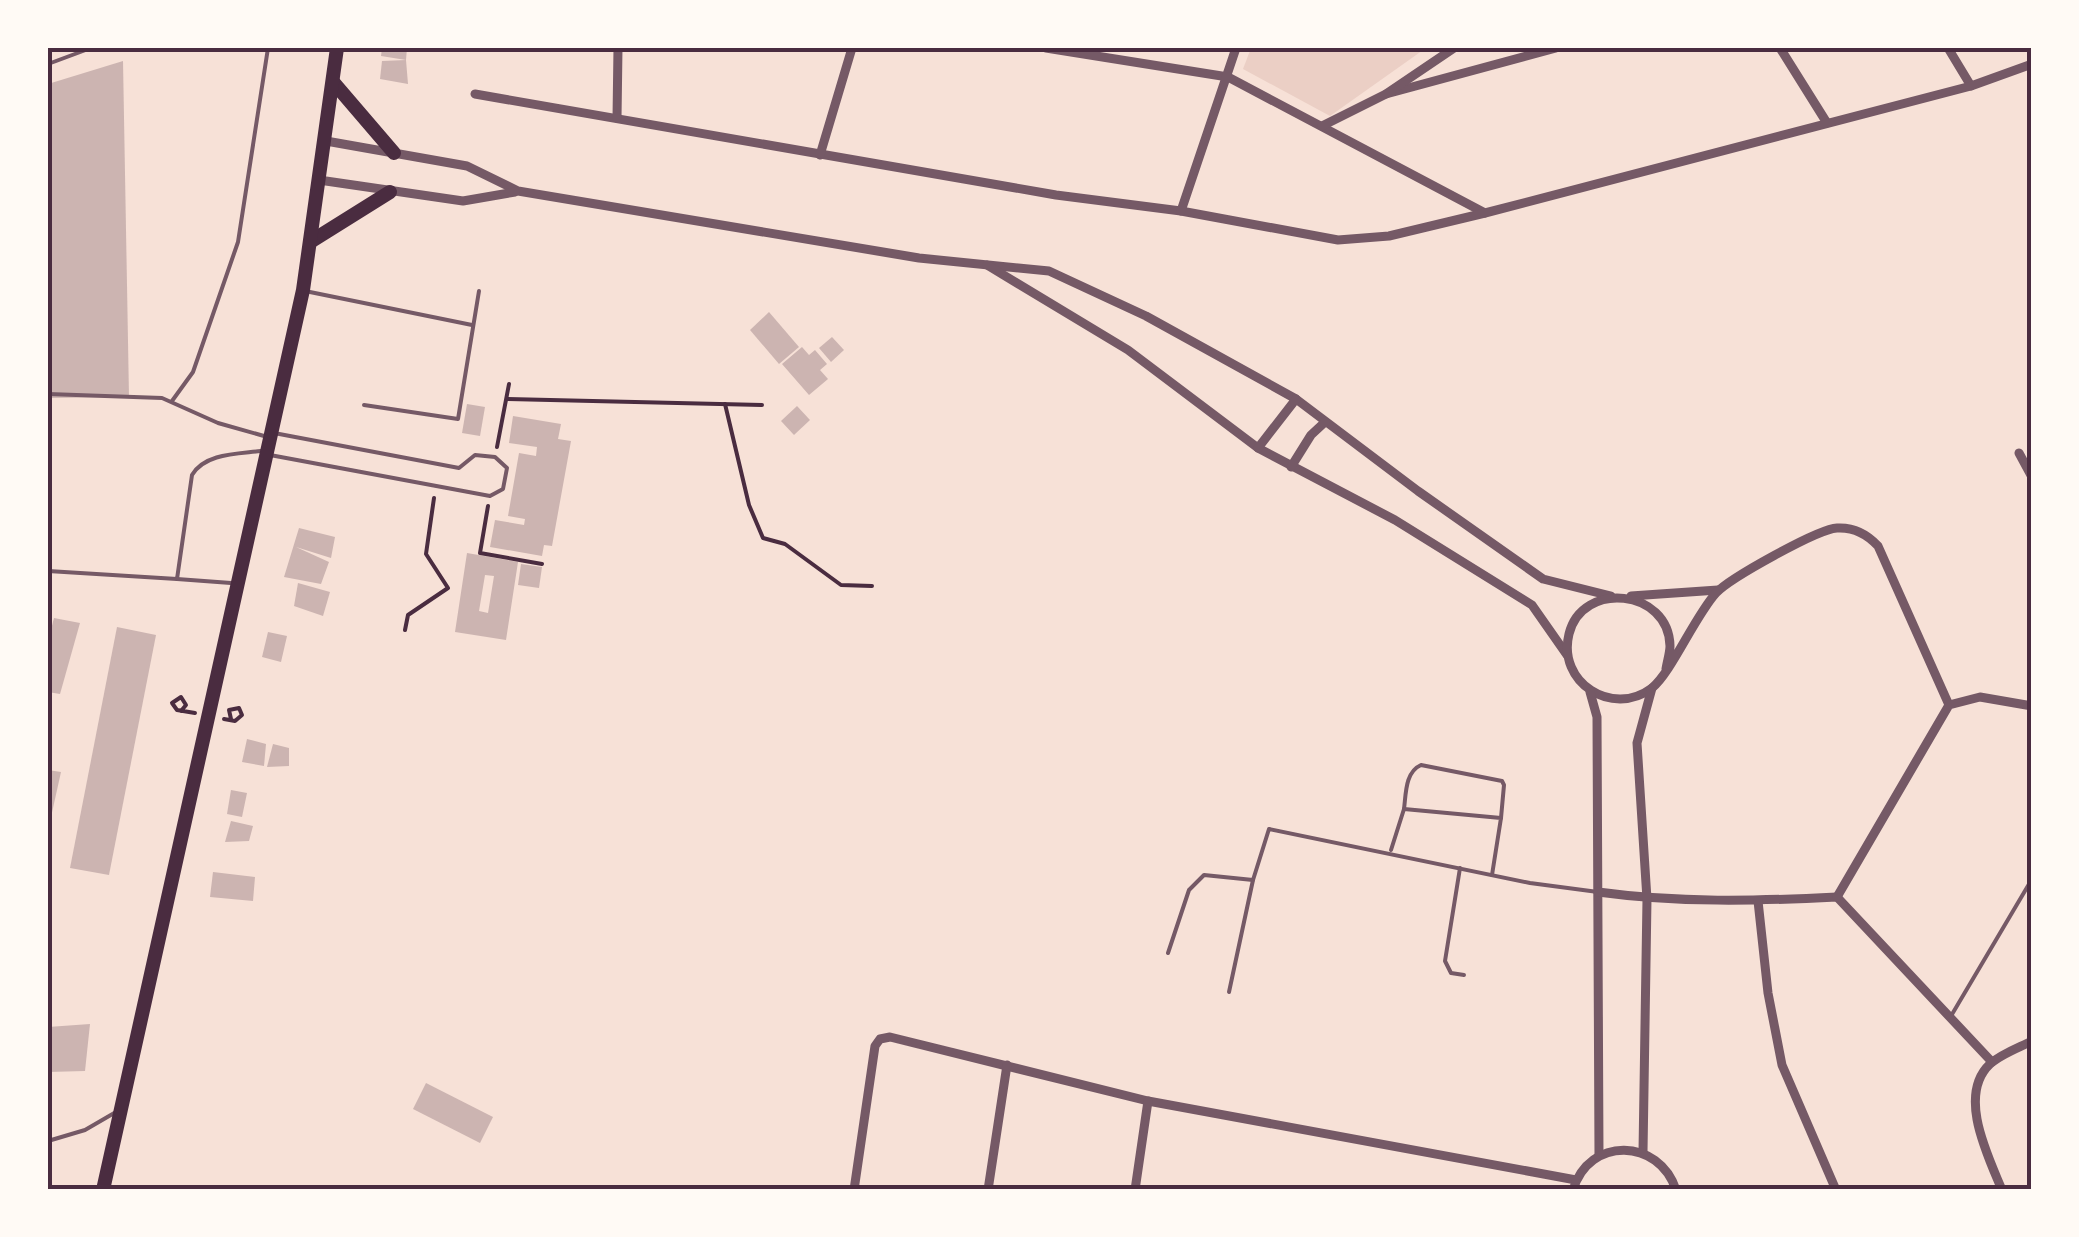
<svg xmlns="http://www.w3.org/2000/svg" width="2079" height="1237" font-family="Ubuntu,sans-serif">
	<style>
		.green { fill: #ebcfc5 }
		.building { fill: #ccb4b1; fill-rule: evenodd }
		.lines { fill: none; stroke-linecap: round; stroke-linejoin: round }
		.path { stroke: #4a2c40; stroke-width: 4 }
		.service { stroke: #755966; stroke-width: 4 }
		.minor { stroke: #755966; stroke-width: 9 }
		.primary { stroke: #4a2c40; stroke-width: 14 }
		.neatline { fill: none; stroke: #4a2c40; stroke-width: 4 }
	</style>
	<rect width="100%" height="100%" fill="#f7e1d7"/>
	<path class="green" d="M1251,48H1426L1330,116L1243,69Z"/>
	<g class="building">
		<path d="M382,48H407L406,60L381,56Z"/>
		<path d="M406,60L408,84L380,79L382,61Z"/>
		<path d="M123,61L129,397L48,398V84Z"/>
		<path d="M769,312L799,347L779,364L750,330Z"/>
		<path d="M832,337L844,350L831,362L819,348Z"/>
		<path d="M802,347L809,355L815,350L827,364L820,370L828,379L809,395L782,364Z"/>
		<path d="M467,404L485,407L480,436L462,433Z"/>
		<path d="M797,406L810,420L794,435L781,421Z"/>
		<path d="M513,416L561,424L558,439L571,441L552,546L544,545L542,556L490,547L495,520L524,525L525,519L508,516L519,453L536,456L537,447L509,443Z"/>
		<path d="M299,528L335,537L331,558L296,547L329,562L321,584L284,577Z"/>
		<path d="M467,553L518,562L506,640L455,632ZM485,575L494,576L488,613L479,611Z"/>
		<path d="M521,564L542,567L539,588L518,585Z"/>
		<path d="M298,583L330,592L323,616L294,606Z"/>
		<path d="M54,618L80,623L60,694L48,692V641Z"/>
		<path d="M117,627L156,635L109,875L70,868Z"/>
		<path d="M268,632L287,636L281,662L262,657Z"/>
		<path d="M247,739L266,744L264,766L242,762Z"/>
		<path d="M273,744L289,748V766L267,767Z"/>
		<path d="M48,770L61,772L49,826L48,825Z"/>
		<path d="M231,790L247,793L242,817L227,814Z"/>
		<path d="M231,821L253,826L249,841L225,842Z"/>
		<path d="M213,872L255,877L253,901L210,897Z"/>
		<path d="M90,1024L85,1071L48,1072V1027Z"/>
		<path d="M426,1083L493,1117L480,1143L413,1109Z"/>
	</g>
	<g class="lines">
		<g class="path">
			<path d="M507,399L762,405"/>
			<path d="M725,404L749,505L763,538L785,544L841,585L872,586"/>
			<path d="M497,447L509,384"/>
			<path d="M488,506L480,553L542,564"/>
			<path d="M405,630L408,615L448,588L426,554L434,498"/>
			<path d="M181,711L186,705L181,697L172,703L177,710L195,713"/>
			<path d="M224,719L235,721L242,715L239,708L229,710L231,719"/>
		</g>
		<g class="service">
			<path d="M48,64L91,48"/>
			<path d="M305,291L472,325"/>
			<path d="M48,394L162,398L218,423L264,436"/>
			<path d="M172,401L193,372L238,242L268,48"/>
			<path d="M364,405L458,419L479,291"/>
			<path d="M270,455L490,496L503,489L507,468L495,457L475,455L459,468L274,433"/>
			<path d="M48,571L177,579L192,475C205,453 238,454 261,451"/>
			<path d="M177,579L231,583"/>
			<path d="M1404,809C1406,794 1405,772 1421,765L1502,781L1504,785L1501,818"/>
			<path d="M1391,850L1404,809L1501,818L1492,875"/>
			<path d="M1460,868L1445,961L1451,973L1464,975"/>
			<path d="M1168,953L1189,890L1204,875L1253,880L1269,829L1530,883L1598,892"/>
			<path d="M1229,992L1253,880"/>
			<path d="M1951,1016L2032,879"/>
			<path d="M48,1141L85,1130L116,1112"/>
		</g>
		<g class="minor">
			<path d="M1046,48L1228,77L1485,213"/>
			<path d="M1780,48L1827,123"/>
			<path d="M1948,48L1971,86"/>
			<path d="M475,94L1056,195L1181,211L1338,240L1389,236L1485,213L1971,86L2032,64"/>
			<path d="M1386,94L1556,48"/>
			<path d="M617,118L618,48"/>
			<path d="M1322,126L1386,94L1454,48"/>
			<path d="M326,141L467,166L518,191L919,258L1049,271L1146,316L1296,399L1418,491L1543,579L1611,596"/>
			<path d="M820,155L852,48"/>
			<path d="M319,180L463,201L515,192"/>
			<path d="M1181,211L1236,48"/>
			<path d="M987,265L1128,350L1258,448L1395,520L1532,605L1567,655"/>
			<path d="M1258,448L1296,399"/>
			<path d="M2019,453L2032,477"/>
			<path d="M1291,467L1311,435L1325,422"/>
			<path d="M1631,596L1718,590"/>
			<path d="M1666,669C1667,662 1670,653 1670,646C1669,589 1582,580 1569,634C1557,682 1612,718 1652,688C1671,673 1695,616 1716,593C1730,578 1818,529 1837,528C1854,527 1867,534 1878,546L1949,705"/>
			<path d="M1590,692L1597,717L1599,1155"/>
			<path d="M1598,892C1678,903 1757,901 1837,897L1992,1062"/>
			<path d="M1837,897L1949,705L1980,697L2032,706"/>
			<path d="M1758,901L1768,993L1782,1065L1836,1190"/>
			<path d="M1643,1152L1647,899L1637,743L1652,688"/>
			<path d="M854,1190L875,1046L880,1039L890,1037L1148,1101L1576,1180"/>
			<path d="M988,1190L1007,1065"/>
			<path d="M1135,1190L1148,1101"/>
			<path d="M1573,1190C1589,1136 1659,1138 1676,1190"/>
			<path d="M2002,1190C1988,1156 1957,1095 1990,1064C2001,1054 2018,1048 2032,1041"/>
		</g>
		<g class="primary">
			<path d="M334,83L394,153"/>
			<path d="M310,242L390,192"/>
			<path d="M103,1190L303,290L337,48"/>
		</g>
	</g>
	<rect width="2079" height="1237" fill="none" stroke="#fffaf5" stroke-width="100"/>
	<rect x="50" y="50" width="1979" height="1137" class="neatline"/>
</svg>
